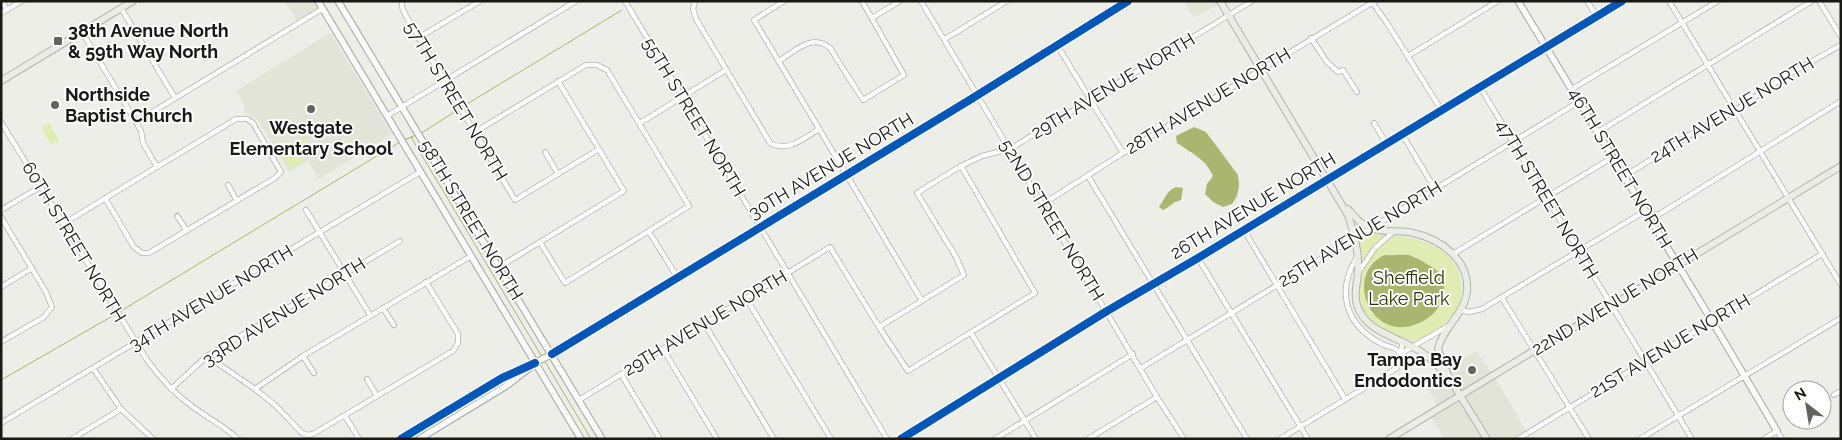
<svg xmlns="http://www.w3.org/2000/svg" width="1842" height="440" font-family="Raleway,sans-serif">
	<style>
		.built { fill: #e2e4d7 }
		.green { fill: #e1ecb5 }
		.water { fill: #aab570 }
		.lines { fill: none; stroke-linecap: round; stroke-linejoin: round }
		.stream { stroke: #aab570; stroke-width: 1 }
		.minor-casing { stroke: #b1b2ad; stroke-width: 6 }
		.tertiary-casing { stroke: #b1b2ad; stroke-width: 8 }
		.secondary-casing { stroke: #b1b2ad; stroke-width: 8 }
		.minor { stroke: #fcfcfc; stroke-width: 4.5 }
		.tertiary { stroke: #fcfcfc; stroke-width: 5.5 }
		.secondary { stroke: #ebece6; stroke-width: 6 }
		.cycleway-casing { stroke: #fff; stroke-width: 11 }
		.cycleway { stroke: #0057b8; stroke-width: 8 }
		.poi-dot { fill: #63645f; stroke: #fff; stroke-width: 2 }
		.labels { text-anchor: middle; stroke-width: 4; stroke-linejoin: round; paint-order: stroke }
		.poi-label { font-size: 18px; font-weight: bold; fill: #181915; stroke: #fff; text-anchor: start }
		.street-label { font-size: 18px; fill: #181915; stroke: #fff }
		.park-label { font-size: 18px; fill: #2c3208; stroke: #fff }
	</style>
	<rect width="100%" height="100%" fill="#edeee8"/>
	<g class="built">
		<path d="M284,1H315L319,7L297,21Z"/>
		<path d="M1184,1H1216L1219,5L1193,17Z"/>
		<path d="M328,34H331L392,134L319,179L308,161L289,172L259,122L255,118L245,113L244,105L236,91Z"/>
		<path d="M1476,351L1492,373L1461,392L1447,367Z"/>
		<path d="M1443,374L1457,395L1438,406L1425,384Z"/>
		<path d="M1495,377L1526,431L1513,439H1489L1463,396Z"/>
		<path d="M1460,399L1484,439H1444L1431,416Z"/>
	</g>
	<g class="green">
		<path d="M49,123L59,140L51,145L41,128Z"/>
		<path d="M304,139L310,148L298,152L303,162L290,169L280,151Z"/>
		<path d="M1372,233C1392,236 1413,236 1432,245C1463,259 1472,296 1448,321C1439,330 1427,336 1416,342C1390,333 1357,324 1358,290C1358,284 1361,280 1361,274C1363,263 1361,251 1359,240Z"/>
	</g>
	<g class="water">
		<path d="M1194,127L1206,132L1238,175L1239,186L1237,196L1232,204L1223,207L1213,202L1205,194L1207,184L1213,176C1206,159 1191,153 1177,143L1176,136Z"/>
		<path d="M1176,187L1183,188L1181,200C1170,203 1172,206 1163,210L1159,207C1165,199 1166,191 1176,187Z"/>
		<path d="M1385,255C1393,256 1401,254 1408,255C1415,256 1441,271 1443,277C1445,282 1444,288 1444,293C1442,303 1437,312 1428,318C1374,354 1340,274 1385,255Z"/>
	</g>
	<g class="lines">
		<g class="stream">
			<path d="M462,107L622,10"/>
			<path d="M420,134L459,109"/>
			<path d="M411,137L542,357"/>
			<path d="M404,140L416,135"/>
			<path d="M119,312L400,142"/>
			<path d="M544,360L591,439"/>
			<path d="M1,380L116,314"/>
		</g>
		<defs>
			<g id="minor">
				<path d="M2,1L7,10"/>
				<path d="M402,1V7L406,16L515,200L599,149"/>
				<path d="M625,1L887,439"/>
				<path d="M695,1L693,9L696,19L770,143C788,153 804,138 819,129"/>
				<path d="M784,1L754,20L922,301"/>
				<path d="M921,1L1157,397L1184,439"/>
				<path d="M1371,1L1387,23L1442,111"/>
				<path d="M1587,1L1597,17"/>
				<path d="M1669,1L1841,285"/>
				<path d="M1819,1L1841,37"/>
				<path d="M121,8L175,98"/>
				<path d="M1,13L22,1"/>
				<path d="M872,18L900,1"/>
				<path d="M82,32L136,122L141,131L143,143L157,167"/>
				<path d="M418,38L480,1"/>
				<path d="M1311,38L1327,62L1338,72L1343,70L1357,92"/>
				<path d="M945,39L1007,1"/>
				<path d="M1057,45L1123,153"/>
				<path d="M1408,56L1498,1"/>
				<path d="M779,61C795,51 812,33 830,48L863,100L904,75L862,1"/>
				<path d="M1480,87L1692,439"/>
				<path d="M1572,89L1718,1"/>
				<path d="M387,116L576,1"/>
				<path d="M1,122L147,360C160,378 175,394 193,407C208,418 224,426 238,439"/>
				<path d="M136,122L322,9"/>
				<path d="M640,123L726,70"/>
				<path d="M1374,123L1386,143"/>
				<path d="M475,132L586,65H597L607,70L689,206L565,283L540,242"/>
				<path d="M1598,132L1812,1"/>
				<path d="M1402,134L1435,189"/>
				<path d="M545,152L558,174"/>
				<path d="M1088,176L1247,439"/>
				<path d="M1625,176L1686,137L1736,110L1784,77L1841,45"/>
				<path d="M228,185L237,201"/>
				<path d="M1043,204L1123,153L1375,1"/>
				<path d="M1,210L40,187"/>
				<path d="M306,210L370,315"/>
				<path d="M177,216L187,231"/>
				<path d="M1,217L46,292L52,307L44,317L1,342"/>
				<path d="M63,224L236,119H247L253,123L281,172L275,178L149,253H142L134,247L105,198"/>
				<path d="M1244,230L1345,399"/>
				<path d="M649,232L678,278"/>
				<path d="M1453,254L1613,157"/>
				<path d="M1357,257C1336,291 1345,324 1380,343C1388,348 1395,345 1400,354"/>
				<path d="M1198,258L1308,439"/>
				<path d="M499,267L624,191L558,81"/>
				<path d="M1358,273L1375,248L1393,232"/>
				<path d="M1,287L32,268"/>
				<path d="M746,298L831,439"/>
				<path d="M1502,298L1589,439"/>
				<path d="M383,308L394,325"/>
				<path d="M1461,310L1469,312L1482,309L1645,211L1658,215L1841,101"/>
				<path d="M704,323L774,439"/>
				<path d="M879,327L964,275L956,257L917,193L961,166L982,156L1010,149L1252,1"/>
				<path d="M971,333L1036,439"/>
				<path d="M663,349L717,439"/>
				<path d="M1400,354L1448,326"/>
				<path d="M207,356L255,389L275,405L302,433L308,435L313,434L453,351L458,343V334L426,282"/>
				<path d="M303,356L314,373"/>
				<path d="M93,368L121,409L153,439"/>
				<path d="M1141,368L1580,101"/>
				<path d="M621,374L660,439"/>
				<path d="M367,379L377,396"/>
				<path d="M171,389L207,356L400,241"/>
				<path d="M255,389L303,356L471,256"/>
				<path d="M1834,395L1841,391"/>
				<path d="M579,400L830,247L879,327L908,371L1035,293L961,166"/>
				<path d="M345,416L359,439"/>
				<path d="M1,423L420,172"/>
				<path d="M72,439L121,409"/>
				<path d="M901,439L1107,311L1198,258L1622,1"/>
				<path d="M995,439L1133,354"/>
				<path d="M1088,439L1157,397"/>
				<path d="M1280,439L1397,368L1403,341"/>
				<path d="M1518,439L1822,254"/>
				<path d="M1640,439L1841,318"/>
				<path d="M1764,439L1777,431L1782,439"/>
			</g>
			<g id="tertiary">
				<path d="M318,1L581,439"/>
				<path d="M338,1L602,439"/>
				<path d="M1518,1L1712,321L1777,431"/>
				<path d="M401,439L502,378L535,363L552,354L968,101L1128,1"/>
				<path d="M419,439L506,386L532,366"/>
			</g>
			<g id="secondary">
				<path d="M1220,1L1348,215C1354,234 1359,251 1358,271C1358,283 1353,293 1357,305C1366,334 1401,337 1423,353C1432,359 1440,368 1448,376"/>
				<path d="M1,81L133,1"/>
				<path d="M1348,209C1355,217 1361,225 1371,228C1385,233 1399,230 1413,233C1441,239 1470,260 1467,292C1464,315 1443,327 1438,349L1448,376L1487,439"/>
				<path d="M1389,439L1535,350L1611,306L1841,166"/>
			</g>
		</defs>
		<use href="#minor" class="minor-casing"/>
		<use href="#tertiary" class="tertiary-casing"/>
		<use href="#secondary" class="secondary-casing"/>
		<use href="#minor" class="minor"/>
		<use href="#tertiary" class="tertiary"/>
		<use href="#secondary" class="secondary"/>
		<defs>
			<g id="cycleway">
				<path d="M552,354L968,101L1128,1"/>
				<path d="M401,439L502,378L535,363"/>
				<path d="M901,439L1107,311L1198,258L1622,1"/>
			</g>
		</defs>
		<use href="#cycleway" class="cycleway-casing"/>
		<use href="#cycleway" class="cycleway"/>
	</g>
	<g class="poi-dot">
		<rect x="53" y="36" width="10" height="10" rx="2.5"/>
		<circle cx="55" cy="105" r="5"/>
		<circle cx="311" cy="109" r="5"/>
		<circle cx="1472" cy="370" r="5"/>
	</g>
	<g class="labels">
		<g class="poi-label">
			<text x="68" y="37">38th Avenue North<tspan x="68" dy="21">&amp; 59th Way North</tspan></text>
			<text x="65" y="101">Northside<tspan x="65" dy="21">Baptist Church</tspan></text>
			<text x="311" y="134" text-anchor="middle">Westgate<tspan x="311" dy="21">Elementary School</tspan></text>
			<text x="1462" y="366" text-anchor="end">Tampa Bay<tspan x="1462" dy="21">Endodontics</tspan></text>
		</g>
		<g class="street-label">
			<text transform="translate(1113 86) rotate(-31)" y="6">29TH AVENUE NORTH</text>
			<text transform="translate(456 101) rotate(59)" y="6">57TH STREET NORTH</text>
			<text transform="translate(1208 101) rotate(-31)" y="6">28TH AVENUE NORTH</text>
			<text transform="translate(1732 110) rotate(-31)" y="6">24TH AVENUE NORTH</text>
			<text transform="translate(694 117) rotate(59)" y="6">55TH STREET NORTH</text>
			<text transform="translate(831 166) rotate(-31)" y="6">30TH AVENUE NORTH</text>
			<text transform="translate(1620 168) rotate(59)" y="6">46TH STREET NORTH</text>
			<text transform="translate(1547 199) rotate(59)" y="6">47TH STREET NORTH</text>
			<text transform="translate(1253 206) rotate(-31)" y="6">26TH AVENUE NORTH</text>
			<text transform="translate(471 220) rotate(59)" y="6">58TH STREET NORTH</text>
			<text transform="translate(1052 220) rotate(59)" y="6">52ND STREET NORTH</text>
			<text transform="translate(1360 234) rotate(-31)" y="6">25TH AVENUE NORTH</text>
			<text transform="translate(74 242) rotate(59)" y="6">60TH STREET NORTH</text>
			<text transform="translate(211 298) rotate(-31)" y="6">34TH AVENUE NORTH</text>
			<text transform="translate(1615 302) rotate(-31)" y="6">22ND AVENUE NORTH</text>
			<text transform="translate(284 312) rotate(-32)" y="6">33RD AVENUE NORTH</text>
			<text transform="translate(705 323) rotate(-31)" y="6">29TH AVENUE NORTH</text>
			<text transform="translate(1670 346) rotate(-31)" y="6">21ST AVENUE NORTH</text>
		</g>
		<g class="park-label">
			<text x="1409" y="284">Sheffield<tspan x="1409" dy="21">Lake Park</tspan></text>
		</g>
	</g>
	<rect width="1842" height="440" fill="none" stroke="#181915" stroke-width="5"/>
	<g transform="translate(1807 405) rotate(329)"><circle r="24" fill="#ffffff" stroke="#a3a3a1"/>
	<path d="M0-4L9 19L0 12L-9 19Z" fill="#63645f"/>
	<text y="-8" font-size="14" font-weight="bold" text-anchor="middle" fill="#181915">N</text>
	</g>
</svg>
